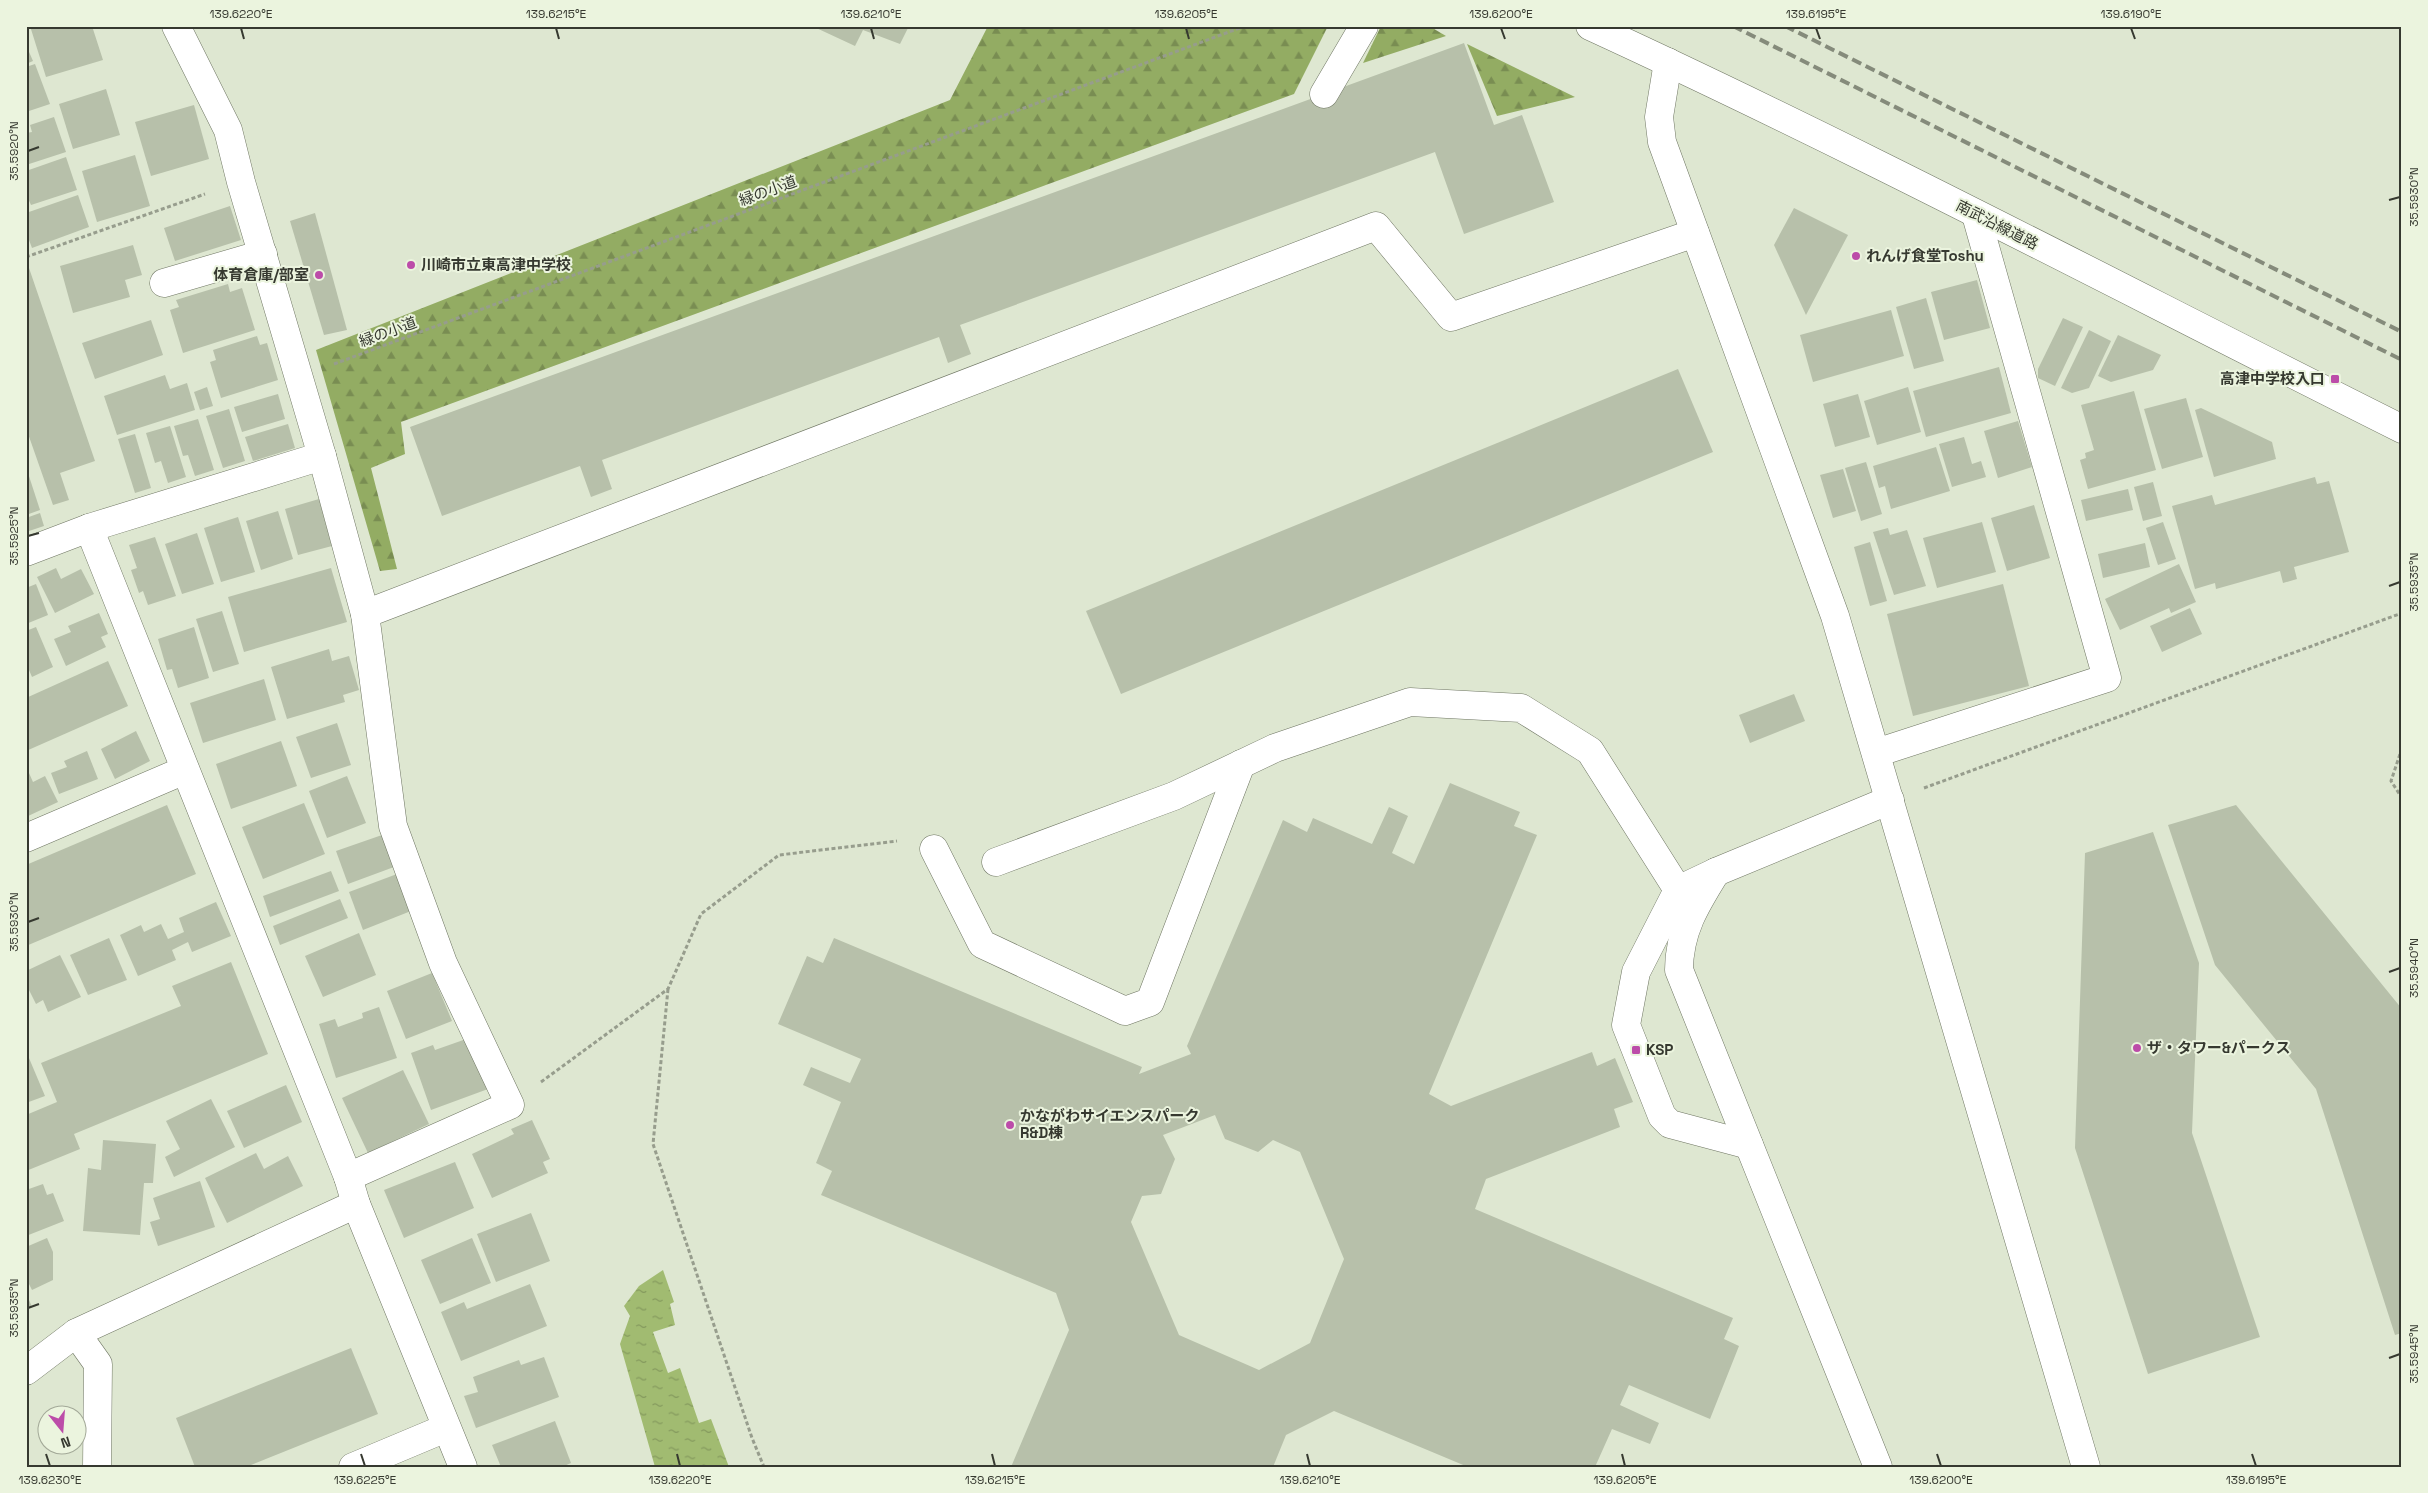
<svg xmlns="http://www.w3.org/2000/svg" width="2428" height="1493" font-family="'Space Grotesk','Noto Sans JP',sans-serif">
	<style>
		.forest { fill: url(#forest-firs) }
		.water { fill: url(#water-ripples) }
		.building { fill: #b7c0aa; fill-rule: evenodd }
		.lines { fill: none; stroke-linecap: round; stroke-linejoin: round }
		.minor-casing { stroke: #6f7663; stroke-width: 29 }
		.path { stroke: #979d8d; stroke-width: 3; stroke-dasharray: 4 2.5; stroke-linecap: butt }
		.minor { stroke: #fff; stroke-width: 28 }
		.rail { stroke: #858b7b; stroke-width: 4; stroke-dasharray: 10 5; stroke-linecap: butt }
		.ticks { fill: none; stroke: #363930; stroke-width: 2 }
		.poi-dot { fill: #bc4ca9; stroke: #ebf4de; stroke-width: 2 }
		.labels { text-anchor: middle; stroke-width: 4; stroke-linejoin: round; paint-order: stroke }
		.street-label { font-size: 15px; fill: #363930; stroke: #ebf4de }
		.poi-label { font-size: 15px; font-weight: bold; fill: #363930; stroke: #ebf4de; text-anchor: start }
		.neatline { fill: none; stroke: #363930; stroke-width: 2 }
		.ticks-label { font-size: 12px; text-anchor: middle; fill: #363930 }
	</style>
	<defs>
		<pattern id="forest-firs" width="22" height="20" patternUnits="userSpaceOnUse" patternTransform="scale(1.25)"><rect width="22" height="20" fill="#93ac63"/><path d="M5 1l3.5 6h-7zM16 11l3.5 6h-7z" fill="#798d52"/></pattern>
		<pattern id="water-ripples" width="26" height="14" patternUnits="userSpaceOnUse" patternTransform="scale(1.25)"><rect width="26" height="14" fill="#a1bb71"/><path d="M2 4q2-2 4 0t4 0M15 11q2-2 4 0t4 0" fill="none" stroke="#84995d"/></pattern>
	</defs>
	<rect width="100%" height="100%" fill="#dee7d1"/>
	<g class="forest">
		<path d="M988,26H1328L1294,94L401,422L405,454L371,468L397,569L380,571L316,350L950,100Z"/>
		<path d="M1381,26H1429L1446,36L1363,63Z"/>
		<path d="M1467,44L1575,97L1497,116Z"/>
	</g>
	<path class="water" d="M663,1270L674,1302L670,1304L675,1325L653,1332L668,1373L680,1368L699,1423L711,1419L729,1467H655L620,1344L630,1316L624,1306L639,1286Z"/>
	<g class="building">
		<path d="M30,26H68V29L92,26L103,60L46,77Z"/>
		<path d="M812,26H909L900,44L863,30L855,46Z"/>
		<path d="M1464,43L1494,125L1522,115L1554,202L1464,234L1435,152L960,325L971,354L948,363L939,337L602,460L612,489L591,497L580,466L442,516L410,427Z"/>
		<path d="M26,45L33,61L26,64Z"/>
		<path d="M35,64L50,104L26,112V67Z"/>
		<path d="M106,89L120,135L73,149L59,104Z"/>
		<path d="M194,105L209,159L151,176L135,122Z"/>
		<path d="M54,117L66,152L26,165V133L32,132L30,125Z"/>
		<path d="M135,155L150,206L97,222L82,171Z"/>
		<path d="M66,157L77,190L31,205L26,194V171Z"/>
		<path d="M78,195L89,227L32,248L26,232V213Z"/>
		<path d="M230,206L241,240L175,261L164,228Z"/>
		<path d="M1794,208L1848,235L1806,315L1774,245Z"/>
		<path d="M315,213L347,330L324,335L290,221Z"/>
		<path d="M133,245L142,275L125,280L130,297L73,313L60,266Z"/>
		<path d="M29,268L95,461L60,473L69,500L53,505L26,428V269Z"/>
		<path d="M1977,280L1990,328L1944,340L1931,292Z"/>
		<path d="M228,284L230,292L242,288L255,330L183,353L170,310L179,307L176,300Z"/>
		<path d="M1926,298L1944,361L1914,369L1896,307Z"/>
		<path d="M1891,310L1904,356L1813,382L1800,335Z"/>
		<path d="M2063,318L2083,327L2055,386L2038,378V369Z"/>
		<path d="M151,320L163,355L95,379L82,343Z"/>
		<path d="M2089,330L2111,341L2089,388L2072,393L2061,388Z"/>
		<path d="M2118,335L2161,355L2153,370L2111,382L2098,376Z"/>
		<path d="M257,336L260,345L267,343L278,380L221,398L210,362L216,360L213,350Z"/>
		<path d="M1999,367L2011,413L1926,437L1913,391Z"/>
		<path d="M1678,369L1713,452L1121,694L1086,611Z"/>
		<path d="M165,375L170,389L187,383L195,410L117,435L104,396Z"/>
		<path d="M207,387L213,406L200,410L194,392Z"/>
		<path d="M1908,387L1921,432L1877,445L1864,401Z"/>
		<path d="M2134,391L2156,470L2088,489L2080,460L2086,458L2085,453L2094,450L2081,405Z"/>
		<path d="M278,394L285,419L242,432L234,407Z"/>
		<path d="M1858,394L1870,437L1835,447L1823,404Z"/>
		<path d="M2186,398L2203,457L2162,469L2144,409Z"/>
		<path d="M2201,408L2272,442L2276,459L2214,477L2195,410Z"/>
		<path d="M229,409L245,461L223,468L206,416Z"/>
		<path d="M198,419L214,470L195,476L188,455L183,456L174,426Z"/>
		<path d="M2018,421L2032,467L1998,478L1984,431Z"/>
		<path d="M288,424L295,448L253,461L245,437Z"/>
		<path d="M170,426L186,477L168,483L161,461L155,463L146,433Z"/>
		<path d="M135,434L151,488L135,493L118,439Z"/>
		<path d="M1964,437L1972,464L1981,461L1986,477L1952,487L1939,444Z"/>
		<path d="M1936,447L1950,491L1891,509L1885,486L1879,488L1873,466Z"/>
		<path d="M1866,462L1882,514L1861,521L1845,468Z"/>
		<path d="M1843,469L1856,511L1833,518L1820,475Z"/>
		<path d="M27,470L40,510L26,515V471Z"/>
		<path d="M2315,477L2317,484L2329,481L2349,552L2294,567L2297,579L2283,583L2280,571L2216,589L2215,583L2195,589L2172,506L2212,495L2215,505Z"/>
		<path d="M2153,482L2162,516L2143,521L2134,487Z"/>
		<path d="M2128,489L2133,510L2086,521L2081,500Z"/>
		<path d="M319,499L332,546L298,555L285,509Z"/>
		<path d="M2034,505L2050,558L2007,571L1991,518Z"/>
		<path d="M278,511L293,559L261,570L246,521Z"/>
		<path d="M40,513L44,526L26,532V518Z"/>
		<path d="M238,517L255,572L221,582L204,528Z"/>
		<path d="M1982,522L1996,572L1937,588L1923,538Z"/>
		<path d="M2163,522L2176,559L2158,565L2146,528Z"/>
		<path d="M1888,528L1890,535L1907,530L1926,586L1894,595L1873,532Z"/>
		<path d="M197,533L214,584L182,594L165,544Z"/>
		<path d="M155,537L176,596L148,605L143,591L139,593L131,570L137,568L129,545Z"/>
		<path d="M1870,542L1887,601L1870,606L1854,547Z"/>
		<path d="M2145,543L2150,567L2103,578L2098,554Z"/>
		<path d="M2179,564L2196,602L2171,613L2169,608L2120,630L2105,599Z"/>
		<path d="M56,568L61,579L81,569L94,594L55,613L37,577Z"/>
		<path d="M331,568L347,622L244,652L228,597Z"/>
		<path d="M36,584L48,615L26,624V588Z"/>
		<path d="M2003,584L2029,686L1913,716L1887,614Z"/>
		<path d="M2190,608L2202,634L2162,652L2150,626Z"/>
		<path d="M222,611L239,664L213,672L196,619Z"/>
		<path d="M99,613L108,634L101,637L106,647L66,666L54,639L71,632L68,626Z"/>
		<path d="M36,627L53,667L32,677L29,670L26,671V631Z"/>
		<path d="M194,627L209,678L178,688L172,669L167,670L158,639Z"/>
		<path d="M329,649L332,661L349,656L359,690L343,695L345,702L287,719L271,667Z"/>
		<path d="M108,661L128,706L26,751V698Z"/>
		<path d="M264,679L276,720L203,743L190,703Z"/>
		<path d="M1794,694L1805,721L1750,743L1739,715Z"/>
		<path d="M337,723L351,765L311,778L296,737Z"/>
		<path d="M136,731L150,761L115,779L101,749Z"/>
		<path d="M281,741L297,786L231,809L216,764Z"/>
		<path d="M87,751L98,779L59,794L51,773L67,767L64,761Z"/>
		<path d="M29,773L33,782L45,776L58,802L26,817V774Z"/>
		<path d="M347,776L366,823L327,838L309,791Z"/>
		<path d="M1450,783L1520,812L1514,826L1537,835L1429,1094L1451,1106L1592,1052L1597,1066L1615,1058L1633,1102L1614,1109L1620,1127L1486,1179L1475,1209L1733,1318L1724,1339L1739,1346L1710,1419L1629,1385L1620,1405L1659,1423L1650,1444L1612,1429L1595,1467H1468L1334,1411L1286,1435L1273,1467H1011L1069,1330L1056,1293L821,1195L832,1171L816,1163L841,1102L803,1085L811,1067L850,1083L861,1059L778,1024L807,956L823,963L834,938L1142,1067L1139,1074L1191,1054L1187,1046L1283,820L1307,832L1313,818L1372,844L1389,807L1408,816L1392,853L1414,864ZM1215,1115L1225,1139L1258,1152L1273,1140L1300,1152L1344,1259L1310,1343L1259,1370L1179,1335L1131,1222L1142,1196L1161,1194L1175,1159L1163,1135Z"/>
		<path d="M304,803L325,854L263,879L242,827Z"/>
		<path d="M167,805L196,874L26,946V865Z"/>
		<path d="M2236,805L2402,1009V1333L2395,1335L2316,1089L2215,965L2168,825Z"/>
		<path d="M2153,832L2199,963L2192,1133L2260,1337L2148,1374L2075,1148L2085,853Z"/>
		<path d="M382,835L394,867L348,884L336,851Z"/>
		<path d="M331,871L339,891L270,917L263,896Z"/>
		<path d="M397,874L411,911L363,930L349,892Z"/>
		<path d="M340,899L348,918L280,945L273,926Z"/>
		<path d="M216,902L231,936L192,952L188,942L172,950L176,960L138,976L120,935L141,925L144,932L161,924L168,939L184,932L179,918Z"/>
		<path d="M359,933L376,975L323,997L305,956Z"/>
		<path d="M109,938L127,980L88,995L70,955Z"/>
		<path d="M60,955L81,997L48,1012L43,1000L36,1004L26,984V971Z"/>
		<path d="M231,962L268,1054L74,1134L80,1149L26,1171V1115L57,1102L41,1063L181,1006L172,986Z"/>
		<path d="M432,973L452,1021L406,1039L387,991Z"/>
		<path d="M379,1007L397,1058L336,1078L319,1024L335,1019L338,1027L363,1018L362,1013Z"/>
		<path d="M469,1038L488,1089L431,1110L411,1053L433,1045L435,1050Z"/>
		<path d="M26,1051L45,1096L26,1103Z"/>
		<path d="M403,1070L429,1124L368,1153L342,1098Z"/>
		<path d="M286,1085L302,1122L244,1148L227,1111Z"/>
		<path d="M211,1099L235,1147L174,1177L165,1157L180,1149L166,1121Z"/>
		<path d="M532,1120L550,1159L543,1162L548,1173L492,1198L472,1154L514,1134L511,1129Z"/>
		<path d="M103,1140L156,1144L153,1183H144L140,1235L83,1231L88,1168L101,1170Z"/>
		<path d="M256,1153L264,1169L288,1156L303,1186L227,1223L205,1178Z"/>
		<path d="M455,1162L474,1208L404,1238L384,1190Z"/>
		<path d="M200,1181L215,1227L158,1246L150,1222L160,1219L153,1198Z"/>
		<path d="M43,1184L47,1195L53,1193L64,1221L26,1236V1190Z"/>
		<path d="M531,1213L550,1261L496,1282L477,1234Z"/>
		<path d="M47,1238L53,1252V1280L32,1290L26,1278V1247Z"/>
		<path d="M472,1238L491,1283L440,1304L421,1260Z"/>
		<path d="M530,1284L547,1326L461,1361L441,1312L464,1302L467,1309Z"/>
		<path d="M26,1293L32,1307L26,1309Z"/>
		<path d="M351,1348L378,1414L246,1467H195L176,1418Z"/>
		<path d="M544,1357L559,1397L476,1428L464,1396L478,1392L473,1377L519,1360L521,1365Z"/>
		<path d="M555,1421L571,1463L562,1467H501L492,1445Z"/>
	</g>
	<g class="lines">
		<defs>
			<g id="minor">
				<path d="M176,26L228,130L241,182L322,456L365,614L393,826L443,963L510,1105L348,1177"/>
				<path d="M1590,26C1864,152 2132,294 2402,429"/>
				<path d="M1668,62L1659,117L1662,142L1835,616L2086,1467"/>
				<path d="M1324,94L1364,26"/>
				<path d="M164,283L263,254"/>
				<path d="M89,528L348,1177L356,1204L463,1467"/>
				<path d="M26,552L89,528L322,456"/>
				<path d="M365,614L1376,226L1451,317L1695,233"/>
				<path d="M1876,753L2107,678L1976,215"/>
				<path d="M26,838L185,770"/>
				<path d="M934,849L982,944L1125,1011L1150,1002L1241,764"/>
				<path d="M996,862L1174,796L1275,748L1410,702L1521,708L1590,751L1678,890"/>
				<path d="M1716,872C1696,904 1679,931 1679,970L1878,1467"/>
				<path d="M1749,1145L1670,1124L1662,1116L1626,1025L1636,972L1678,890L1716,872L1890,800"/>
				<path d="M76,1333L98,1364L97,1467"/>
				<path d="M26,1371L76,1333L356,1204"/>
				<path d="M353,1467L446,1428"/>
			</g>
		</defs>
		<use href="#minor" class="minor-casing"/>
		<g class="path">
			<path d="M26,257L205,194"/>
			<path d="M334,364L1245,26"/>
			<path d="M2402,748L2391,781L2402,798"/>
			<path d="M1924,788L2402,613"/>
			<path d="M668,989L653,1144L752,1438L764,1467"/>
			<path d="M541,1082L668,989L701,914L779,855L897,841"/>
		</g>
		<use href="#minor" class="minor"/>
		<g class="rail">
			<path d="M1733,26L2402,360"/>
			<path d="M1785,26L2402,332"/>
		</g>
	</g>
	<path class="ticks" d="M241,28L244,39M556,28L559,39M871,28L874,39M1186,28L1189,39M1501,28L1505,39M1816,28L1820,39M2131,28L2135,39M28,151L39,147M2389,200L2400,197M28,536L39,533M2389,586L2400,582M28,922L39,918M2389,972L2400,968M28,1308L39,1304M2389,1358L2400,1354M46,1454L50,1466M361,1454L365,1466M677,1454L680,1466M992,1454L995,1466M1307,1454L1310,1466M1622,1454L1625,1466M1937,1454L1941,1466M2252,1454L2256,1466"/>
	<g class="poi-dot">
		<circle cx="1856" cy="256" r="5"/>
		<circle cx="411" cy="265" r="5"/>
		<circle cx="319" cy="275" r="5"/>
		<rect x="2330" y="374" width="10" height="10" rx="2.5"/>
		<circle cx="2137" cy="1048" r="5"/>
		<rect x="1631" y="1045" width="10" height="10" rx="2.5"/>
		<circle cx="1010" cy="1125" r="5"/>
	</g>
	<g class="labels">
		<g class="street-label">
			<text transform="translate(768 191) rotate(-20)" y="5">緑の小道</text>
			<text transform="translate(1997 225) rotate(27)" y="5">南武沿線道路</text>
			<text transform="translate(388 332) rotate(-20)" y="5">緑の小道</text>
		</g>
		<g class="poi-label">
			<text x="1866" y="261">れんげ食堂Toshu</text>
			<text x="421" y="270">川崎市立東高津中学校</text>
			<text x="309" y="280" text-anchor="end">体育倉庫/部室</text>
			<text x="2325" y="384" text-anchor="end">高津中学校入口</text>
			<text x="2147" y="1053">ザ・タワー&amp;パークス</text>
			<text x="1646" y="1055">KSP</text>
			<text x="1020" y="1121">かながわサイエンスパーク<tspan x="1020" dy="17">R&amp;D棟</tspan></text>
		</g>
	</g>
	<rect width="2428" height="1493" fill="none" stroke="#ebf4de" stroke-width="55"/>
	<g transform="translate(62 1430) rotate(163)"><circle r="24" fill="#ebf4de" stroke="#a3a998"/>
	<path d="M0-4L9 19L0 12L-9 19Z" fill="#bc4ca9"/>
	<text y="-8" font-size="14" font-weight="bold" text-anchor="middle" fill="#363930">N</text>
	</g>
	<rect x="28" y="28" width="2372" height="1438" class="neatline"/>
	<g class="ticks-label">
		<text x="241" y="18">139.6220°E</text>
		<text x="556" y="18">139.6215°E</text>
		<text x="871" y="18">139.6210°E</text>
		<text x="1186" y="18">139.6205°E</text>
		<text x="1501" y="18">139.6200°E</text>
		<text x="1816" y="18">139.6195°E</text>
		<text x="2131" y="18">139.6190°E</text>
		<text transform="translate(14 151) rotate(-90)" y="4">35.5920°N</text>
		<text transform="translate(2414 197) rotate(-90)" y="4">35.5930°N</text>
		<text transform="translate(14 536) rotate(-90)" y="4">35.5925°N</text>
		<text transform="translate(2414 582) rotate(-90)" y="4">35.5935°N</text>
		<text transform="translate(14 922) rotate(-90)" y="4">35.5930°N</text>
		<text transform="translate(2414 968) rotate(-90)" y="4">35.5940°N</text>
		<text transform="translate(14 1308) rotate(-90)" y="4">35.5935°N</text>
		<text transform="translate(2414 1354) rotate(-90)" y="4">35.5945°N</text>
		<text x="50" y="1484">139.6230°E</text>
		<text x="365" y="1484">139.6225°E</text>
		<text x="680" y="1484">139.6220°E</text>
		<text x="995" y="1484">139.6215°E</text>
		<text x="1310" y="1484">139.6210°E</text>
		<text x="1625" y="1484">139.6205°E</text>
		<text x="1941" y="1484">139.6200°E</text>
		<text x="2256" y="1484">139.6195°E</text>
	</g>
</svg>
